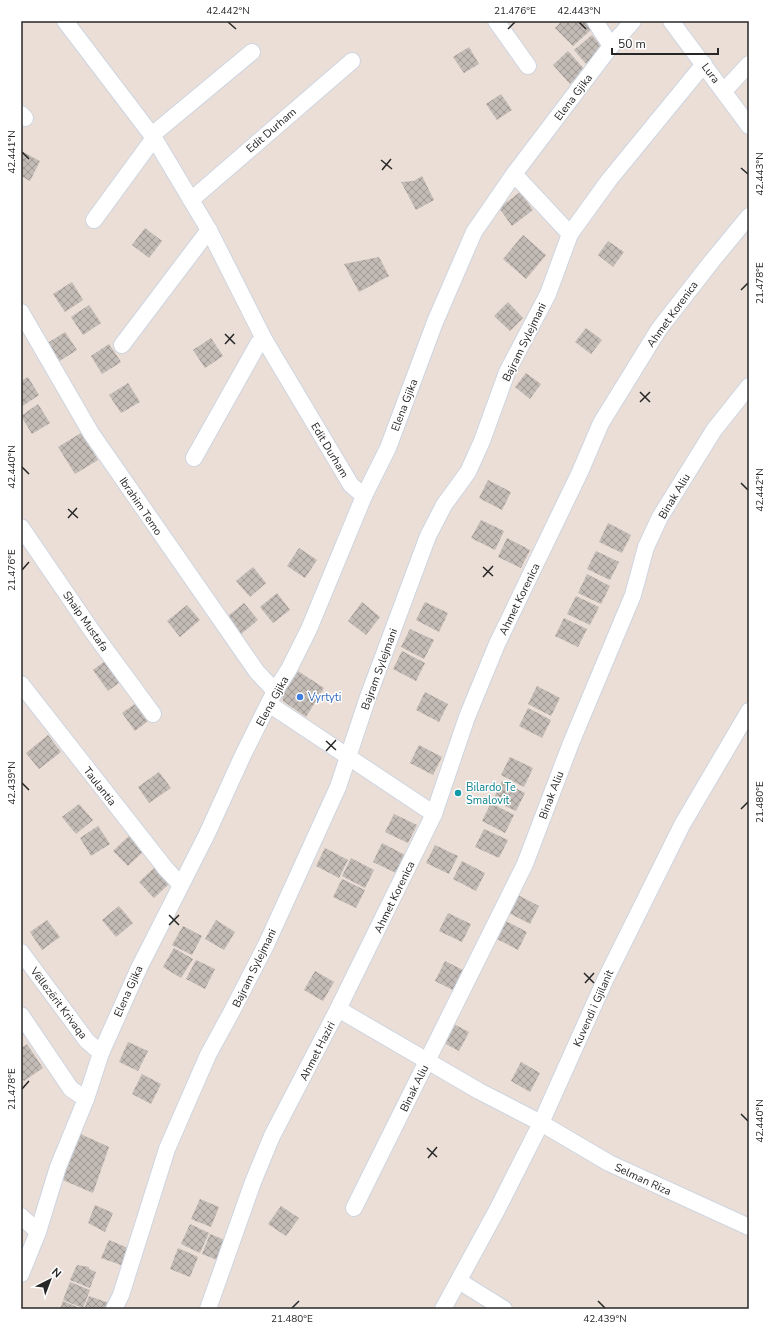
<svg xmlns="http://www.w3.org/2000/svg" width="770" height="1330" font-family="'Nunito Sans',sans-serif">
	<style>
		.building { fill: url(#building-cross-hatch) }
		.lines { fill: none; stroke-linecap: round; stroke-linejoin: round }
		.street-casing { stroke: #cdd5e1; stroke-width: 18 }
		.street { stroke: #fff; stroke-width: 16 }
		.ticks { fill: none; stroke: #272727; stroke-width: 1.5 }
		.shop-dot { fill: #3f7fe0; stroke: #fff; stroke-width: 1.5 }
		.culture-dot { fill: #0f9aa8; stroke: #fff; stroke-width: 1.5 }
		.labels { text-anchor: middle; stroke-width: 3; stroke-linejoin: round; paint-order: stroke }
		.street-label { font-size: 11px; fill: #272727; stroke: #fff }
		.shop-label { font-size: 11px; fill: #366cbe; stroke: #fff; text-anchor: start }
		.culture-label { font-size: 11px; fill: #0d838f; stroke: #fff; text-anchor: start }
		.neatline { fill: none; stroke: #272727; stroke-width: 1.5 }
		.ticks-label { font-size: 10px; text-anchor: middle; fill: #272727 }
	</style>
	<defs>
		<pattern id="building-cross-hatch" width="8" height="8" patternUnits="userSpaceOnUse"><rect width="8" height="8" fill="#c2bab4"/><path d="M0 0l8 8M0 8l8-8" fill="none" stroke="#9e9792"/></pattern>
	</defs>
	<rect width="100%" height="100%" fill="#ebded7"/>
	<g class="building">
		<path d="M562,21H585L592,29L573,46L555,28Z"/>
		<path d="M592,35L604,50L587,65L574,50Z"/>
		<path d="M469,47L479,64L464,73L453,57Z"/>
		<path d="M568,51L585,70L570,84L553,65Z"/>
		<path d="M501,94L512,110L497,120L486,104Z"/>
		<path d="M21,151L40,161L30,181L21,176Z"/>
		<path d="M422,176L434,200L416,210L401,182L414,181Z"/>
		<path d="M520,192L533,210L512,226L499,208Z"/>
		<path d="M145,228L162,241L149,258L132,245Z"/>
		<path d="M523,235L546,255L526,279L503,259Z"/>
		<path d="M608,241L624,252L613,267L598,255Z"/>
		<path d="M379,257L389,276L359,292L344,264Z"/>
		<path d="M72,282L83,300L65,312L53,294Z"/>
		<path d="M508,302L523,318L510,331L494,316Z"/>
		<path d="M89,305L101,323L83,335L71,317Z"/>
		<path d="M586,328L602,340L591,354L575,342Z"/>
		<path d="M65,332L77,350L58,362L46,344Z"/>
		<path d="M211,338L223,356L205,368L193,350Z"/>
		<path d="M109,344L121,362L102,374L91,356Z"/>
		<path d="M526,373L541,384L530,399L515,387Z"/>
		<path d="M28,377L39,395L21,407V381Z"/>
		<path d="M128,383L140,402L121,413L109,395Z"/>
		<path d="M38,404L50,423L32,434L21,416Z"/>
		<path d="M81,433L98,460L75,474L58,447Z"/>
		<path d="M488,480L511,492L502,510L479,498Z"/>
		<path d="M481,520L504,531L495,550L471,538Z"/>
		<path d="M608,523L631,535L622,553L599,542Z"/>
		<path d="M507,538L530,550L521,568L498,557Z"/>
		<path d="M299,548L317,560L305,578L287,566Z"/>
		<path d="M596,551L619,562L610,580L587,569Z"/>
		<path d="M253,567L266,583L250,597L236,581Z"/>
		<path d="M587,574L610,586L601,604L578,593Z"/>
		<path d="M277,593L290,610L273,623L260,607Z"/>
		<path d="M576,596L599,607L590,625L567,614Z"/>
		<path d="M362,602L380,617L366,635L348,621Z"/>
		<path d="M425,602L448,613L439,632L416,620Z"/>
		<path d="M244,603L258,620L241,634L227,617Z"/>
		<path d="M187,605L200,620L180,637L167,621Z"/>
		<path d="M564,618L587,629L578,647L555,636Z"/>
		<path d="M410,629L434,640L424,659L401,647Z"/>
		<path d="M402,651L425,663L416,681L393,669Z"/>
		<path d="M109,658L124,679L108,691L93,670Z"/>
		<path d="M298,671L324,688L306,717L283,701L282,693Z"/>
		<path d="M537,686L560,698L551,716L528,704Z"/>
		<path d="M425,692L448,704L439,722L416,710Z"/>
		<path d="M140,700L152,718L135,731L122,713Z"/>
		<path d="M528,708L551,720L542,738L519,726Z"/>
		<path d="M48,735L61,752L39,769L26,753Z"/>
		<path d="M419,745L442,757L433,775L410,763Z"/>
		<path d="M510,757L533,768L524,787L501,775Z"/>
		<path d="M159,772L171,788L149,803L138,787Z"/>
		<path d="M502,781L525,793L516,811L493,800Z"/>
		<path d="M491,803L514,815L505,833L482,821Z"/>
		<path d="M79,804L93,820L76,834L62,817Z"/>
		<path d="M394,814L417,825L408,843L385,832Z"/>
		<path d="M98,826L110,844L91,856L80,838Z"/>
		<path d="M484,829L508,840L499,858L475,847Z"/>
		<path d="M129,836L144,851L128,866L113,851Z"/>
		<path d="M382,843L405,855L396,873L373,862Z"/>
		<path d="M435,845L458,856L449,874L426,863Z"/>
		<path d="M325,848L348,860L339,878L316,866Z"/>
		<path d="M351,858L374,870L365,888L342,876Z"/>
		<path d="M462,861L485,873L476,891L453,879Z"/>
		<path d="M155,867L170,883L154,898L139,882Z"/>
		<path d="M342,879L365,890L356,908L333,897Z"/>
		<path d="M516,894L539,906L530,924L507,912Z"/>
		<path d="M119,906L133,923L116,937L102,920Z"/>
		<path d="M448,913L471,924L462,942L439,931Z"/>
		<path d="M47,920L60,937L42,950L30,932Z"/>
		<path d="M216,920L235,932L224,950L205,939Z"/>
		<path d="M504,920L527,932L518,950L495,938Z"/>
		<path d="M183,926L202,936L192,955L172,945Z"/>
		<path d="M174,948L193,959L181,978L163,967Z"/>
		<path d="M196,960L215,969L205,989L186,979Z"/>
		<path d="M445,961L465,971L455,991L435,981Z"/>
		<path d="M315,971L334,982L323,1001L304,990Z"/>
		<path d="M450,1022L469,1032L459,1051L440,1041Z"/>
		<path d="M128,1042L148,1051L138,1071L119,1062Z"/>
		<path d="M27,1044L43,1068L24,1081L21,1076V1048Z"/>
		<path d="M521,1062L540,1073L530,1092L511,1081Z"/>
		<path d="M142,1074L161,1084L151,1104L132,1094Z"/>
		<path d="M74,1131L109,1147L93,1193L56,1177Z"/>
		<path d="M200,1199L219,1207L211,1227L191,1219Z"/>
		<path d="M95,1205L113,1213L105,1232L88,1223Z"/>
		<path d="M281,1206L299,1218L286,1236L268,1224Z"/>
		<path d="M190,1224L209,1233L200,1253L181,1244Z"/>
		<path d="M210,1234L230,1242L222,1262L202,1254Z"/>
		<path d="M109,1240L128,1248L121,1265L101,1258Z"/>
		<path d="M178,1248L198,1257L190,1277L170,1269Z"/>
		<path d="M77,1265L89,1267V1269L96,1272L90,1288L70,1280Z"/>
		<path d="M70,1282L90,1290L83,1308L63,1300Z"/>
		<path d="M89,1296L109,1303L107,1309H84Z"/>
		<path d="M63,1301L82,1309H60Z"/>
	</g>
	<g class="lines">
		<defs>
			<g id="street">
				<path d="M65,21L154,138L209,230L264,339L351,485L364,496"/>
				<path d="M496,21L528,66"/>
				<path d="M595,21L611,46"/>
				<path d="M671,21L749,126"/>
				<path d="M724,91L749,64"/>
				<path d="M21,114L25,118"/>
				<path d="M152,135L252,52"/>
				<path d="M514,174L570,234"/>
				<path d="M191,200L352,61"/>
				<path d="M94,220L154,138"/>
				<path d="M21,312L91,433L257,672L275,691"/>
				<path d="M122,345L209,230"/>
				<path d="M194,458L258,344L264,339"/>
				<path d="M21,527L92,631L153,714"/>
				<path d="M21,684L166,869L181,885"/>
				<path d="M269,704L434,814"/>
				<path d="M21,952L87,1041L101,1053"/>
				<path d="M338,1009L479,1091L541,1123L609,1163L749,1227"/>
				<path d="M21,1015L71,1089L86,1099"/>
				<path d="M354,1208L525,864L571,743L633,595L646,547L660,517L714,430L749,386"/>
				<path d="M21,1216L38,1232"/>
				<path d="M21,1274L38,1232L58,1167L86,1099L101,1053L139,968L207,834L243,755L275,691L289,669L309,629L364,496L388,448L435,322L474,232L514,174L611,46L633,21"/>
				<path d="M459,1281L504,1309"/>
				<path d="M114,1309L121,1295L167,1149L208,1055L232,1011L266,945L338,787L368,697L428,536L444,505L468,472L482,441L507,372L548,294L570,234L609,180L704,64"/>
				<path d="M208,1309L253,1182L272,1136L338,1009L434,814L467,717L497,644L580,472L601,423L659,329L712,261L749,216"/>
				<path d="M443,1309L497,1210L541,1123L606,978L682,825L749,711"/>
			</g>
		</defs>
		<use href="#street" class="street-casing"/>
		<use href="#street" class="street"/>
	</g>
	<path class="ticks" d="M228,22L236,29M579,22L586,29M508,29L515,22M22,152L29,159M381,160L392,169M741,168L748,174M382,170L391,159M741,290L748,283M225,334L235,344M225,344L234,334M640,392L650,402M640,402L650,392M22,467L29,474M741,483L748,490M68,509L78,518M68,518L77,508M483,567L493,576M22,570L29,562M483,577L493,566M326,741L336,750M326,751L336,740M22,783L29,790M741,809L748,802M169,915L179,925M169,925L179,915M584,973L594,983M585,983L594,973M22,1089L29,1081M741,1114L748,1121M427,1148L437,1157M428,1158L437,1147M598,1301L605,1308M292,1308L299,1301"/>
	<circle class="shop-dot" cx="300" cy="697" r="4"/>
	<circle class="culture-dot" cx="458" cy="793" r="4"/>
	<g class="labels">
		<g class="street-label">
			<text transform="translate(711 73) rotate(53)" y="4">Lura</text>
			<text transform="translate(573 97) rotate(-53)" y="4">Elena Gjika</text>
			<text transform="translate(271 130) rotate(-41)" y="4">Edit Durham</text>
			<text transform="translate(672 314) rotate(-54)" y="4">Ahmet Korenica</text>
			<text transform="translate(524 342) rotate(-64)" y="4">Bajram Sylejmani</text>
			<text transform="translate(404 405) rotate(-69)" y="4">Elena Gjika</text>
			<text transform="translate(330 450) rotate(59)" y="4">Edit Durham</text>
			<text transform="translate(674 496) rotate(-59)" y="4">Binak Aliu</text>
			<text transform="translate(141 506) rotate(56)" y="4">Ibrahim Temo</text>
			<text transform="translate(519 599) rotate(-64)" y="4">Ahmet Korenica</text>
			<text transform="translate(86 621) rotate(55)" y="4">Shaip Mustafa</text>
			<text transform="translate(379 669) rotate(-70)" y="4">Bajram Sylejmani</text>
			<text transform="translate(272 701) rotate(-61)" y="4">Elena Gjika</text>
			<text transform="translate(100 786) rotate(52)" y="4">Taulantia</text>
			<text transform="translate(551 795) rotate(-69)" y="4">Binak Aliu</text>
			<text transform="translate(394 897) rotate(-64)" y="4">Ahmet Korenica</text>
			<text transform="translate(254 968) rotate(-64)" y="4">Bajram Sylejmani</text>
			<text transform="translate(128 991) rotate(-66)" y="4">Elena Gjika</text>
			<text transform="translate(59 1003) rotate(53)" y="4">Vëllezërit Krivaqa</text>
			<text transform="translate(593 1008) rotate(-66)" y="4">Kuvendi i Gjilanit</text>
			<text transform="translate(317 1051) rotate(-63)" y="4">Ahmet Haziri</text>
			<text transform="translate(414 1088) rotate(-64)" y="4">Binak Aliu</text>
			<text transform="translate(643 1179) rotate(25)" y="4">Selman Riza</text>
		</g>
		<g class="shop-label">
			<text x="308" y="701">Vyrtyti</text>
		</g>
		<g class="culture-label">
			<text x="466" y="791">Bilardo Te<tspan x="466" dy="13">Smalovit</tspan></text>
		</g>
	</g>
	<rect width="770" height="1330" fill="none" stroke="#ffffff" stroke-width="44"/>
	<g transform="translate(50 1280) rotate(42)" stroke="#ffffff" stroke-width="3" paint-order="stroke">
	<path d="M0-3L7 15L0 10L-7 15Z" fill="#272727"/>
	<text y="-6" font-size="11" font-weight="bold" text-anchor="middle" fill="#272727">N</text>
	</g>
	<path d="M612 48v6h106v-6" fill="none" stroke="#272727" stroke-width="2"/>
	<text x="618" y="48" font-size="12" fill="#272727" stroke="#ffffff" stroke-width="3" paint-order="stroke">50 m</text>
	<rect x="22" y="22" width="726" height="1286" class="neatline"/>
	<g class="ticks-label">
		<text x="228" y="14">42.442°N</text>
		<text x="515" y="14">21.476°E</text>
		<text x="579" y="14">42.443°N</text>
		<text transform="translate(11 152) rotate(-90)" y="4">42.441°N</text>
		<text transform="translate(759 174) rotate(-90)" y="4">42.443°N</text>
		<text transform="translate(759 283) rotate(-90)" y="4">21.478°E</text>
		<text transform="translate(11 467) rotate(-90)" y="4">42.440°N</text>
		<text transform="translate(759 490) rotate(-90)" y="4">42.442°N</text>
		<text transform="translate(11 570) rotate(-90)" y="4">21.476°E</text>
		<text transform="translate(11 783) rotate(-90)" y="4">42.439°N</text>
		<text transform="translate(759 802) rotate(-90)" y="4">21.480°E</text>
		<text transform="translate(11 1089) rotate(-90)" y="4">21.478°E</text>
		<text transform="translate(759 1121) rotate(-90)" y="4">42.440°N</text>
		<text x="292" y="1322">21.480°E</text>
		<text x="605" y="1322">42.439°N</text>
	</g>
</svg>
